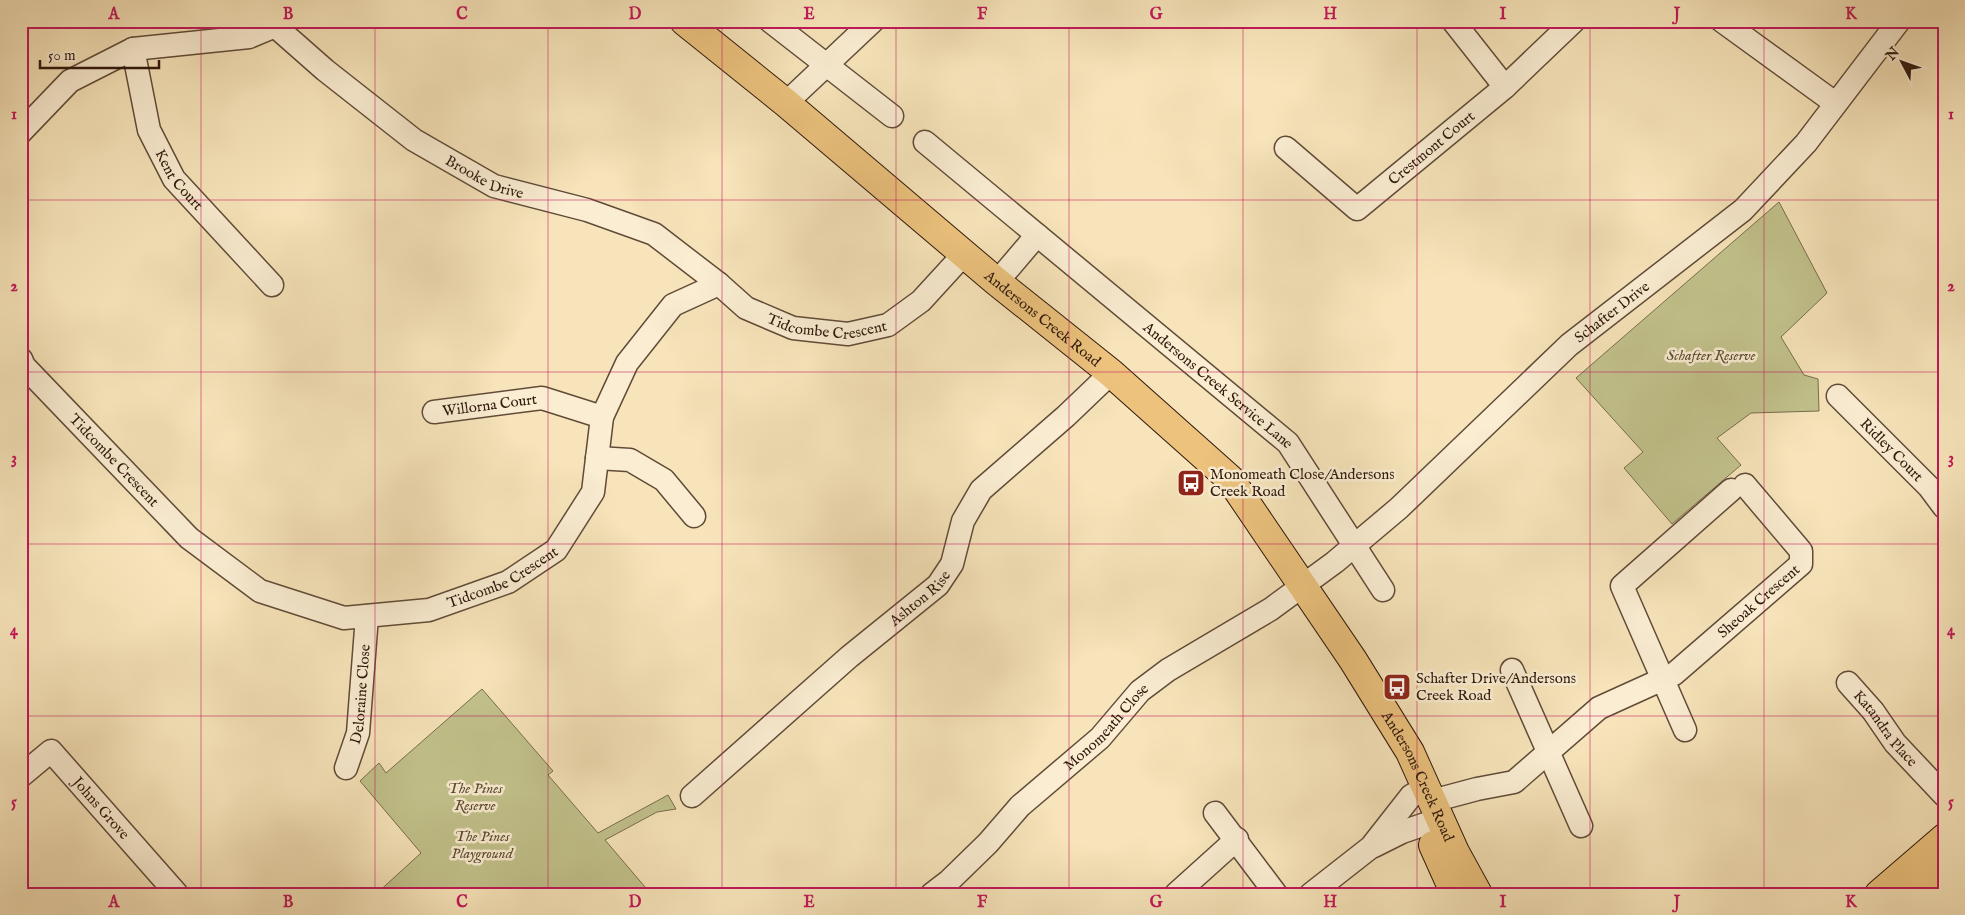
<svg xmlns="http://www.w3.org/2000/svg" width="1965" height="915" font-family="'IM FELL English',serif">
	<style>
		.green { fill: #c2c28c; stroke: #786d4c }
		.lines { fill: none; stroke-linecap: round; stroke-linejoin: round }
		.minor-casing { stroke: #614b38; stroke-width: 25 }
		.major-casing { stroke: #2f180c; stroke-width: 30 }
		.minor { stroke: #faedd2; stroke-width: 22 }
		.major { stroke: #ecc27d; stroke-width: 28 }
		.grid { fill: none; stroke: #c2185b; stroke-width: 1; stroke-opacity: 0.55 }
		.labels { text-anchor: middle; stroke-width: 5; stroke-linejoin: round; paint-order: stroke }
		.street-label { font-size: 15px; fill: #2f180c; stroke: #faedd2 }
		.park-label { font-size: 15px; font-style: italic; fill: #5b4b32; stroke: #faedd2 }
		.poi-label { font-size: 15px; fill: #2f180c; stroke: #faedd2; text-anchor: start }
		.neatline { fill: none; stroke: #c2185b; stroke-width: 2 }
		.grid-label { font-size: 16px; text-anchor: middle; font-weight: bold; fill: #c2185b }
	</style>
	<rect width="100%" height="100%" fill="#f7e4ba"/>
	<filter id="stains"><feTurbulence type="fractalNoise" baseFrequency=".004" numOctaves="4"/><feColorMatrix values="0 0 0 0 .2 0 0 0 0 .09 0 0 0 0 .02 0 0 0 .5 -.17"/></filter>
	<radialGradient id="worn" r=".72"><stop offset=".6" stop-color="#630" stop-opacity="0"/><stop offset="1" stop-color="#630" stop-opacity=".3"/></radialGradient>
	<g class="green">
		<path d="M1779,202L1827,293L1781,337L1804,375L1818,379L1819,411L1751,413L1717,438L1741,465L1672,524L1624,468L1643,452L1576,378Z"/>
		<path d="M482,689L553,771L548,775L598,833L668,795L676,809L657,812L605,840L651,894H376L421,853L360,781L379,763L386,773Z"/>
	</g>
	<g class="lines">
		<defs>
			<g id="minor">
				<path d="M770,21L892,116"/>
				<path d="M1453,21L1505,87"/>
				<path d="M1722,21L1835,103"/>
				<path id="s1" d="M275,26L325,70L414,140L494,186L587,210L654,234L719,284"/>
				<path id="s2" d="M133,49L149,130L174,179L272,285"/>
				<path d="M786,103L873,21"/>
				<path d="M21,132L70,81L133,49L249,37L275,26"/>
				<path id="s3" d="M925,142L1288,443L1383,590"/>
				<path id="s4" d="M1286,148L1357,209L1505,87L1574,21"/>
				<path d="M997,282L1037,235"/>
				<path id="s5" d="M21,359L24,366L189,538L260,591L344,618L429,610L508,582L556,550L593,492L602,417L627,363L673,305L719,284L746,308L793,328L848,334L888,325L921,301L964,254"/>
				<path id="s6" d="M1838,396L1929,487L1944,507"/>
				<path id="s7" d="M434,412L542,398L602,417"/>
				<path d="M597,458L630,460L664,480L694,516"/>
				<path d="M1512,670L1581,826"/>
				<path id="s8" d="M1848,683L1873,711L1895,743L1944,795"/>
				<path d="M1685,730L1622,586L1731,490"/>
				<path id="s9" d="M346,768L358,733L367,616"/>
				<path id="s10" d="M21,776L51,751L177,894"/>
				<path id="s11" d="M692,796L849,657L938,585L952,564L963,521L981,490L1066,416L1111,373"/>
				<path id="s12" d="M1432,801L1477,789L1514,782L1599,708L1674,674L1801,564V551L1745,485"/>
				<path d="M1215,813L1276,894"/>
				<path d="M1374,846L1402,832L1440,819"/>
				<path id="s13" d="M932,894L949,881L988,843L1020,806L1100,738L1140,691L1168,670L1271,609L1335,562L1399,508L1569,345L1743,210L1806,143L1899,21"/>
				<path d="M1176,894L1237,839"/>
				<path d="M1311,894L1371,847L1411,796L1426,787"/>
			</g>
			<g id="major">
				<path id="s14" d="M684,21L786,103L997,282L1111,373L1230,479L1353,660L1410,752L1455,852L1478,894"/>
				<path d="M1433,845L1455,894"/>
				<path d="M1879,894L1944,838"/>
				<path d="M1918,894L1944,871"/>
			</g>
		</defs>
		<use href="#minor" class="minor-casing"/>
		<use href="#major" class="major-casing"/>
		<use href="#minor" class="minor"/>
		<use href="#major" class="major"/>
	</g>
	<path class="grid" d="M201,21V894M375,21V894M548,21V894M722,21V894M896,21V894M1069,21V894M1243,21V894M1417,21V894M1590,21V894M1764,21V894M21,200H1944M21,372H1944M21,544H1944M21,716H1944"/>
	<defs>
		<symbol id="bus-square" viewBox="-11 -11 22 22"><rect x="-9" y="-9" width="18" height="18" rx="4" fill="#8f2418" stroke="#faedd2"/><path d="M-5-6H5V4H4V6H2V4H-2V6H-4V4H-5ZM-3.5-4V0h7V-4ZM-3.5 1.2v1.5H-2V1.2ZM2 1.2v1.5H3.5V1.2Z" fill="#fff"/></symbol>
	</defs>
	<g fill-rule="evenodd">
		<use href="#bus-square" x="1175" y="467" width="32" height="32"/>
		<use href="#bus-square" x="1381" y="671" width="32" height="32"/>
	</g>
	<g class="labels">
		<g class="street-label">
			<text dy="5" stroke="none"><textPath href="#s4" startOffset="190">Crestmont Court</textPath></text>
			<text dy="5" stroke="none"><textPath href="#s1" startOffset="260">Brooke Drive</textPath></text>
			<text dy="5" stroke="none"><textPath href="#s2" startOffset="141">Kent Court</textPath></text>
			<text dy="5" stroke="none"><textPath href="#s13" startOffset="899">Schafter Drive</textPath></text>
			<text dy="5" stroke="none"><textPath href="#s5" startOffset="1099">Tidcombe Crescent</textPath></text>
			<text dy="5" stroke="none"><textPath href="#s14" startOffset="466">Andersons Creek Road</textPath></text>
			<text dy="5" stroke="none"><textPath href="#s3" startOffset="381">Andersons Creek Service Lane</textPath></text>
			<text dy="5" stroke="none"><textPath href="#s7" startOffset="56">Willorna Court</textPath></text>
			<text dy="5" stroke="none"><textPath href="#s6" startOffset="76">Ridley Court</textPath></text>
			<text dy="5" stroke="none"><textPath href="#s5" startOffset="138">Tidcombe Crescent</textPath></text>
			<text dy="5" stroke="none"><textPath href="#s5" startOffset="589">Tidcombe Crescent</textPath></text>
			<text dy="5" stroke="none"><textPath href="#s11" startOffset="302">Ashton Rise</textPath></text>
			<text dy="5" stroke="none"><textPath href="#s12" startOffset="391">Sheoak Crescent</textPath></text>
			<text dy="5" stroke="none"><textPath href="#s9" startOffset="76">Deloraine Close</textPath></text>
			<text dy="5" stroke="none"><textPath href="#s13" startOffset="242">Monomeath Close</textPath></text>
			<text dy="5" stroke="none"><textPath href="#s8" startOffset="59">Katandra Place</textPath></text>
			<text dy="5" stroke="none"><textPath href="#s14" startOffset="1065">Andersons Creek Road</textPath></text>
			<text dy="5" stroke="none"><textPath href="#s10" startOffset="115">Johns Grove</textPath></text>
		</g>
		<g class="park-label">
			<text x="1711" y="360">Schafter Reserve</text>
			<text x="475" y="793">The Pines<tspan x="475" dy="17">Reserve</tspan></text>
			<text x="482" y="841">The Pines<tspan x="482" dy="17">Playground</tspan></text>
		</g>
		<g class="poi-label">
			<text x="1210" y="479">Monomeath Close/Andersons<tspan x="1210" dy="17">Creek Road</tspan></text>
			<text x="1416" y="683">Schafter Drive/Andersons<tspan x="1416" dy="17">Creek Road</tspan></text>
		</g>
	</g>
	<rect width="1965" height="915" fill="none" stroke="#f7e4ba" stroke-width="55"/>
	<g transform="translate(1902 62) rotate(311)" stroke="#faedd2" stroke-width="4" paint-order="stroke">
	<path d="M0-4L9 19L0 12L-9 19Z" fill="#2f180c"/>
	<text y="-8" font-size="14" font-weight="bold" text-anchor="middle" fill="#2f180c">N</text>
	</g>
	<path d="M40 60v8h119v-8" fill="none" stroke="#2f180c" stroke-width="2.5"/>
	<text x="48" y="60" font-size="15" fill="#2f180c" stroke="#faedd2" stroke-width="4" paint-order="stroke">50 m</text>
	<rect x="28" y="28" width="1910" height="860" class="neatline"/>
	<g class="grid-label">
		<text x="114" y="19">A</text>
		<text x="288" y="19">B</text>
		<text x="462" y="19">C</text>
		<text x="635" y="19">D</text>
		<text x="809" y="19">E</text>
		<text x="982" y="19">F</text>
		<text x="1156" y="19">G</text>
		<text x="1330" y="19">H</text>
		<text x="1503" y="19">I</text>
		<text x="1677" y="19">J</text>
		<text x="1851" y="19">K</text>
		<text x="14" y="119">1</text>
		<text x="1951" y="119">1</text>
		<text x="14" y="291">2</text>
		<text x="1951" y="291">2</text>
		<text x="14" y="463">3</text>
		<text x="1951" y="463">3</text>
		<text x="14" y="635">4</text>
		<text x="1951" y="635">4</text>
		<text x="14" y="807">5</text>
		<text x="1951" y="807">5</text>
		<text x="114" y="907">A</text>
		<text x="288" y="907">B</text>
		<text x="462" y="907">C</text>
		<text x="635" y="907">D</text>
		<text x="809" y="907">E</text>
		<text x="982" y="907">F</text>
		<text x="1156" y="907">G</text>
		<text x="1330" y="907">H</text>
		<text x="1503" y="907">I</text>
		<text x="1677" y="907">J</text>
		<text x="1851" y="907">K</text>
	</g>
	<rect width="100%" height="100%" filter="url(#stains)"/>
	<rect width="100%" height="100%" fill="url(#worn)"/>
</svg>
